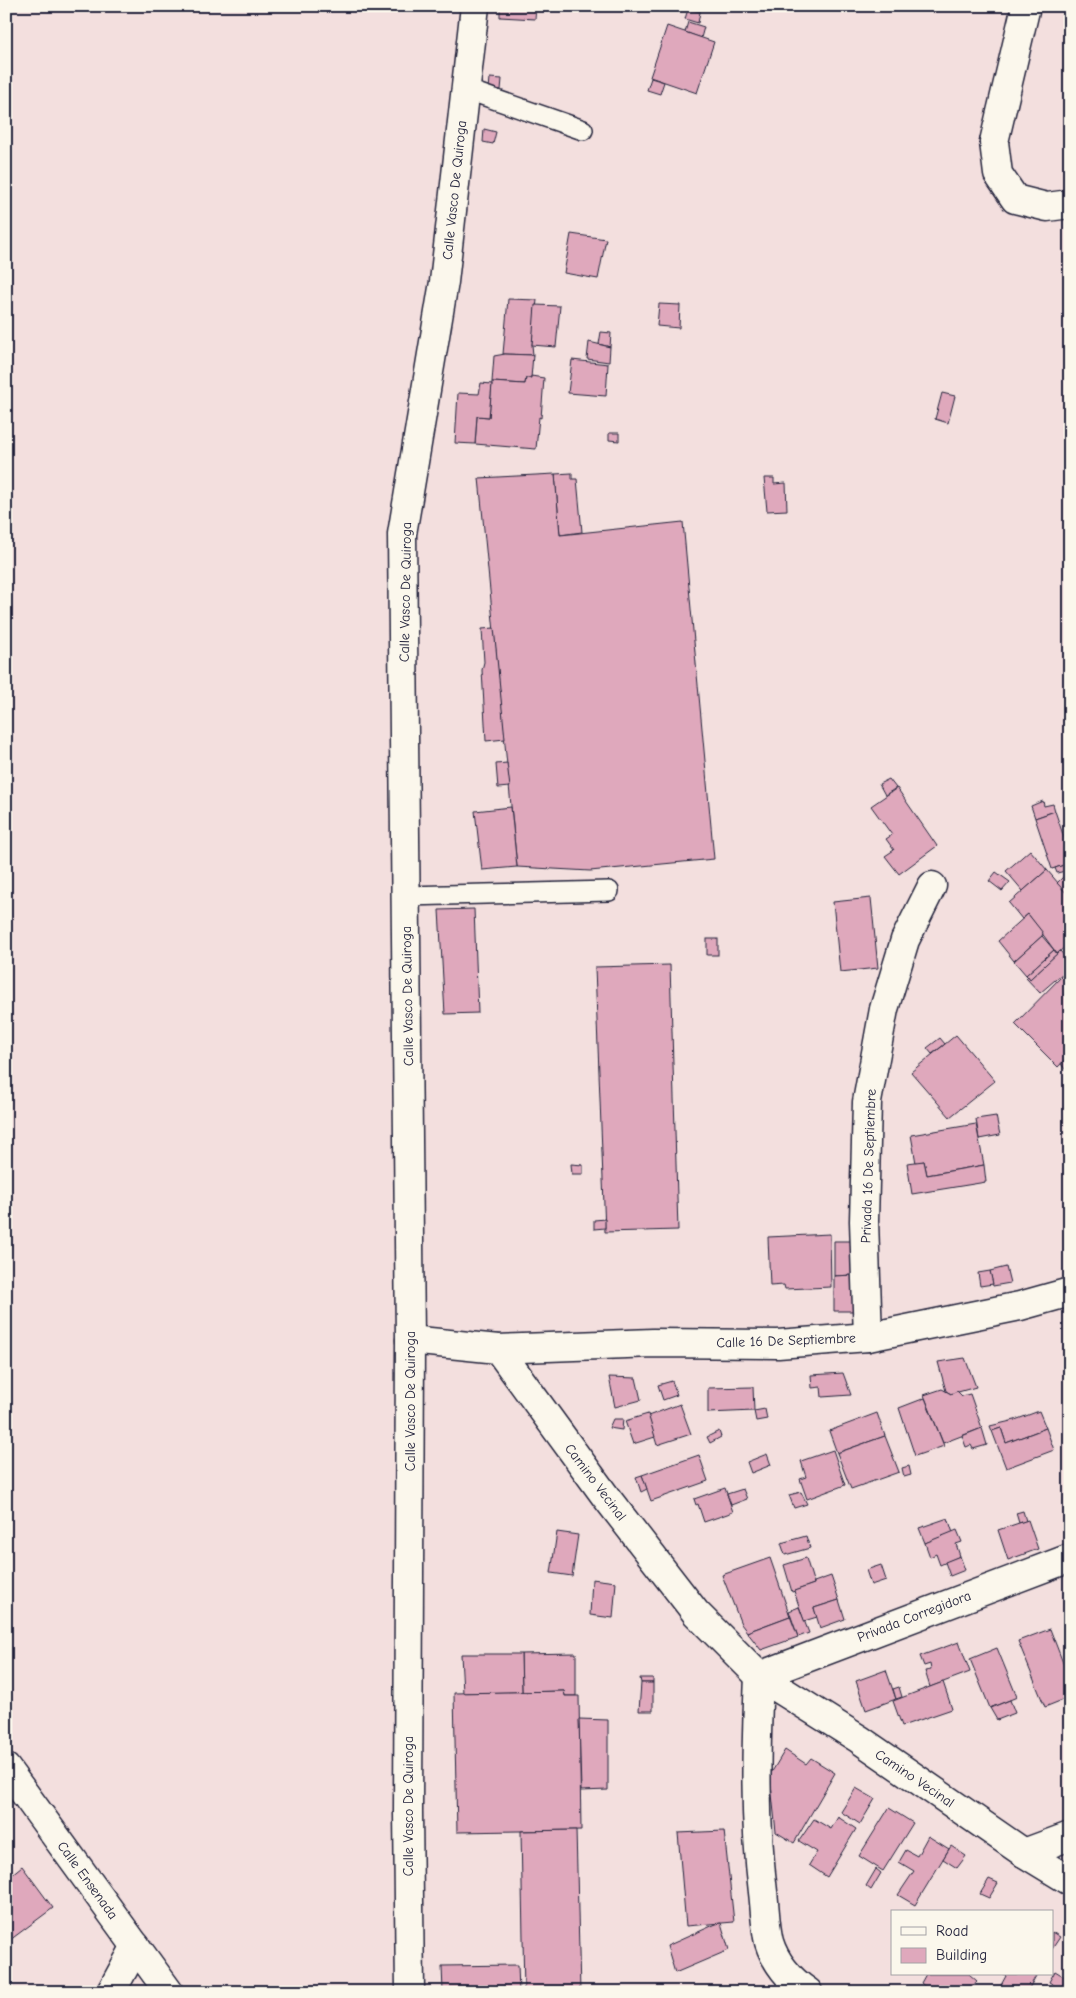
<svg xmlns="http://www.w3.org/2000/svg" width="1076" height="1998" font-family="'Comic Neue',sans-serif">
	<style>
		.building { fill: #dfa8bc; stroke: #22223b }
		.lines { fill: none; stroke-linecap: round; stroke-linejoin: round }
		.service-casing { stroke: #22223b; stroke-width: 22 }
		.minor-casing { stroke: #22223b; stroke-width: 31 }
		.service { stroke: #fbf7ec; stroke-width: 19 }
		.minor { stroke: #fbf7ec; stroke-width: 28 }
		.labels { text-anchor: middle; stroke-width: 5; stroke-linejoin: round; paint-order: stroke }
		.street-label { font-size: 14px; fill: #22223b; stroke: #fbf7ec }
	</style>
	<rect width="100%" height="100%" fill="#f3dfde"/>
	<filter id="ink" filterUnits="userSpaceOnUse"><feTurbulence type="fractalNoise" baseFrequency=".02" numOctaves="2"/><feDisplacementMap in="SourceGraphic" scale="10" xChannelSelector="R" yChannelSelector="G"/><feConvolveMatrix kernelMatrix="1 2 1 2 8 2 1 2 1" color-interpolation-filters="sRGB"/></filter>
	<g filter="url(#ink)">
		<g class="building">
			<path d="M500,6H536L535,19L500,17Z"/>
			<path d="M678,6H702L700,12Z"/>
			<path d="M688,9L700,12L698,23L685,19Z"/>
			<path d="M688,22L704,27L701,38L685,32Z"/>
			<path d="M667,26L714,42L697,93L650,77Z"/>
			<path d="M490,78L502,79L501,90L489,89Z"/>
			<path d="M651,78L664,82L660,94L647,90Z"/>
			<path d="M484,129L496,132L493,144L483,142Z"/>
			<path d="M571,234L606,239L598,279L564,273Z"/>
			<path d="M508,299L537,300L532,345L533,355L503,354Z"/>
			<path d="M659,304L680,305L679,328L657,326Z"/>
			<path d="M535,305L560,306L556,347L532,345Z"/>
			<path d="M601,332L611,333L610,347L599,344Z"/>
			<path d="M589,342L610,347L609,362L587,359Z"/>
			<path d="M505,354L533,355L531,378H526L525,384L492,382L494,356Z"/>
			<path d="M572,360L608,364L606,396L568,393Z"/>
			<path d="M531,376L544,378L541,418L539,417L536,449L475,444L477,416L489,417L492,382L525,384L526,378H531Z"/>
			<path d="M481,383L492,384L489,417L477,416L475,444L455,443L458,393L479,394Z"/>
			<path d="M942,393L955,396L948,423L935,419Z"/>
			<path d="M609,433H619V441L609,440Z"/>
			<path d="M572,473V479H577L582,532L560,535L555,474Z"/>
			<path d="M555,474L560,535L683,522L714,859L590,871L517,867L479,478Z"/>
			<path d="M764,478H774V484L786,483L787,510L767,511Z"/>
			<path d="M494,628L505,739L486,741L482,670L484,662L482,629Z"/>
			<path d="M507,763L510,787L498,788L496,764Z"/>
			<path d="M889,779L896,788L885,795L879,784Z"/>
			<path d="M897,788L937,846L899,874L885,856L894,850L886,839L892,835L871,806Z"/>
			<path d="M1043,801L1044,806L1053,804L1055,811L1035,818L1031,806Z"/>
			<path d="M511,807L517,867L482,870L475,811Z"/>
			<path d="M1055,811L1070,855V863L1052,869L1035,818Z"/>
			<path d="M1030,850L1047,870L1023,891L1006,871Z"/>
			<path d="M1070,863V878L1068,879L1065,871L1057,873L1055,868Z"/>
			<path d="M1047,870L1070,897V942L1057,954L1028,914L1022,919L1009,903Z"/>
			<path d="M996,872L1010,882L1002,891L989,881Z"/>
			<path d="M1063,877L1070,885V897L1057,883Z"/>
			<path d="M871,898L878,968L840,972L833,902Z"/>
			<path d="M474,909L478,1013L445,1014L439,910Z"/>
			<path d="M1028,914L1043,933L1042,936L1014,961L998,941Z"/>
			<path d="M1042,936L1054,950L1026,975L1014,961Z"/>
			<rect x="707" y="939" width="11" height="16"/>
			<path d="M1054,950L1057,954L1030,979L1026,975Z"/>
			<path d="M1060,951L1070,962V967L1040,993L1026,978L1028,976L1030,979Z"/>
			<path d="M670,965L678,1230L605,1232L595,967Z"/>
			<path d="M1063,975L1070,981V1054L1058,1067L1015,1024Z"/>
			<path d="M956,1035L995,1081L950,1117L911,1072Z"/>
			<path d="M940,1038L945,1044L932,1054L927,1048Z"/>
			<path d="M1070,1054V1075L1061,1064Z"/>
			<path d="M996,1116L1000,1135L979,1139L976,1119Z"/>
			<path d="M976,1124L984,1165L927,1175L924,1161L916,1163L911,1135Z"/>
			<path d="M924,1161L927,1175L984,1165L986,1182L912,1194L907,1163Z"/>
			<path d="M571,1164L583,1165V1174H572Z"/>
			<path d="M605,1219V1228L594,1229V1220Z"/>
			<path d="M830,1234L831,1287L785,1289L784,1285L770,1286L768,1237Z"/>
			<path d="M834,1241H852L853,1275L834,1276Z"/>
			<path d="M1006,1267L1010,1283L993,1286L990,1271Z"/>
			<path d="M990,1271L993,1284L980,1286L978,1273Z"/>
			<path d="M853,1275V1311H834V1276Z"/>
			<path d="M965,1358L976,1387L951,1394L946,1391L938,1362Z"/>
			<path d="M843,1373L851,1395L822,1397L821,1387L812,1388L811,1375Z"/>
			<path d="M609,1377L636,1378L641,1400L615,1407Z"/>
			<path d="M672,1381L677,1395L663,1400L658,1385Z"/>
			<path d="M753,1387L754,1411L708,1413V1388Z"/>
			<path d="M942,1389L951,1394L957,1391L962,1396L970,1394L982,1428L943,1443L924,1395Z"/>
			<path d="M925,1398L944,1446L915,1456L899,1408Z"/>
			<path d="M680,1404L691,1434L657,1445L648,1416Z"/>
			<path d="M765,1409L767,1419L756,1421L754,1411Z"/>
			<path d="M1039,1411L1046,1428L1006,1443L1001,1428L992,1431L990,1426L1015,1420Z"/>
			<path d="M877,1413L885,1436L837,1453L829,1431Z"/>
			<path d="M648,1414L655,1437L633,1444L625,1421Z"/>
			<path d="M613,1419H623L622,1430L609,1428Z"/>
			<path d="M982,1428L987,1445L973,1449L971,1445L966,1447L962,1436Z"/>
			<path d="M1001,1428L1006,1443L1046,1428L1054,1450L1006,1468L992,1431Z"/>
			<path d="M719,1431L721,1437L710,1443L707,1437Z"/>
			<path d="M885,1436L899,1472L851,1489L837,1453Z"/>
			<path d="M833,1450L845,1485L807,1499L800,1479L806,1477L801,1461Z"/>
			<path d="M767,1454L771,1465L751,1473L747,1462Z"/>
			<path d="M699,1455L708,1481L651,1501L642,1475Z"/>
			<path d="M909,1466L911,1475L904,1477L902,1468Z"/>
			<path d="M642,1475L647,1489L641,1492L636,1477Z"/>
			<path d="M725,1488L733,1512L704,1522L698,1504L696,1505L694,1499Z"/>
			<path d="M743,1489L747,1499L731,1505L727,1494Z"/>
			<path d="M801,1492L807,1504L794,1508L789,1495Z"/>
			<path d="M1023,1511L1026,1521L1019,1523L1016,1513Z"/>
			<path d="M948,1518L953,1533L925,1543L919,1528Z"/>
			<path d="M1028,1520L1038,1549L1008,1560L998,1530Z"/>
			<path d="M957,1530L962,1542L956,1544L960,1556L940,1565L936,1554L930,1557L925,1543Z"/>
			<path d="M557,1532L578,1535L572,1576L551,1573Z"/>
			<path d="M806,1536L810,1548L785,1555L781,1543Z"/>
			<path d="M960,1556L965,1570L950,1576L945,1562Z"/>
			<path d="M770,1558L790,1616L747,1632L741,1624L722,1575Z"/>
			<path d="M806,1558L814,1584L792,1592L784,1565Z"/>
			<path d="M881,1565L886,1580L871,1585L866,1570Z"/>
			<path d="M831,1576L839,1600L814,1608L817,1617L804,1621L794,1591L814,1584V1582Z"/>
			<path d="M592,1579L616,1582L613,1618L590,1615Z"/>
			<path d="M839,1600L845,1619L820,1628L814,1608Z"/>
			<path d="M799,1607L809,1633L798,1637L789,1611Z"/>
			<path d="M790,1616L798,1637L761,1650L747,1632Z"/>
			<path d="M1050,1629L1070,1681V1686L1066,1688L1070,1697L1045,1707L1018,1641Z"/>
			<path d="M959,1642L970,1672L930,1687L925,1671L931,1670L930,1664L924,1666L920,1656Z"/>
			<path d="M997,1648L1017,1697L990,1708L970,1659Z"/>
			<path d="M576,1653V1696H565L564,1691L522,1692L521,1654Z"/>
			<path d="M461,1654H521L522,1692L463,1693Z"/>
			<path d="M886,1670L896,1699L866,1710L856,1681Z"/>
			<path d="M640,1678H653V1683H641Z"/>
			<path d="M943,1682L952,1709L902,1726L893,1701Z"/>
			<path d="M641,1683H653V1711H639Z"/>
			<path d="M899,1687L902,1697L896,1699L893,1689Z"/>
			<path d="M564,1691L565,1696H579L581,1830L457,1832L454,1693Z"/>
			<path d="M1010,1700L1015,1713L997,1720L990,1708Z"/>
			<path d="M579,1719L608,1720V1790L581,1791Z"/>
			<path d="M785,1750L806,1764L811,1758L835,1773L794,1843L776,1832L770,1775Z"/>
			<path d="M856,1788L875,1799L860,1824L841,1812Z"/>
			<path d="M889,1808L913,1823L883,1871L859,1856Z"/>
			<path d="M838,1817L856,1829L827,1877L809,1865L817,1852L799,1841L814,1819L831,1829Z"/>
			<path d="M576,1830L580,1992H524L521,1831Z"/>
			<path d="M724,1831L734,1922L686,1926L678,1833Z"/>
			<path d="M928,1836L949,1849L915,1905L898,1895L914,1871L899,1862L906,1850L917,1856Z"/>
			<path d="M951,1846L966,1856L957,1868L943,1859Z"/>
			<path d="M22,1866L53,1908L6,1943V1879Z"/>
			<path d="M876,1869L881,1873L871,1890L866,1886Z"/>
			<path d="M989,1879L998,1883L989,1898L980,1894Z"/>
			<path d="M721,1923L729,1950L675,1973L667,1946L716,1924Z"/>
			<path d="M1052,1932L1060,1937L1052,1949Z"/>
			<path d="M518,1965L519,1992H443L442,1966Z"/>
			<path d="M1055,1971L1070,1980V1992H1065L1049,1982Z"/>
			<path d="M926,1974H969L977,1981L968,1992H931L921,1983Z"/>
			<path d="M1004,1974H1037L1027,1992H1012L1001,1985L1006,1976Z"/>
		</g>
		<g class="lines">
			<defs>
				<g id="service">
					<path d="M465,89L583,130"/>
					<path d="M406,896L609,891"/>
				</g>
				<g id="minor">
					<path d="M1026,6L994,142L998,174L1015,199L1047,207L1070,204"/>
					<path d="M868,1337L864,1221L867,1102L884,1009L905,940L932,886"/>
					<path d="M410,1340L498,1349L606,1497L696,1613L759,1676L859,1739L1024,1853L1070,1881"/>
					<path d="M498,1349L653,1343L778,1344L868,1337L1020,1306L1070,1292"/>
					<path d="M6,1768L169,1992"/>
					<path d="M1024,1853L1070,1836"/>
					<path d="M111,1992L136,1946"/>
					<path d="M410,1992L408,1812L410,1340L402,534L444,282L475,6"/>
					<path d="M808,1992C790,1980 775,1962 769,1942C765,1926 765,1908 763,1892C754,1820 756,1748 759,1676L1070,1558"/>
				</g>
			</defs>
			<use href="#service" class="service-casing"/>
			<use href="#minor" class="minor-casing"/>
			<use href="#service" class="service"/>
			<use href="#minor" class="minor"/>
		</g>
	</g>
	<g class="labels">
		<g class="street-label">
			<text transform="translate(454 190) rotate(-84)" y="5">Calle Vasco De Quiroga</text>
			<text transform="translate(405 592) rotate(-89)" y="5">Calle Vasco De Quiroga</text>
			<text transform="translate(407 996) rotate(-91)" y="5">Calle Vasco De Quiroga</text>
			<text transform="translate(868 1166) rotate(-88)" y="5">Privada 16 De Septiembre</text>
			<text transform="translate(786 1340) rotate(-2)" y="5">Calle 16 De Septiembre</text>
			<text transform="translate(410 1401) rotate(-90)" y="5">Calle Vasco De Quiroga</text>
			<text transform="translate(596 1482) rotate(53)" y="5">Camino Vecinal</text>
			<text transform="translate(914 1616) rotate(-21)" y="5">Privada Corregidora</text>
			<text transform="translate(915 1778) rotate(34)" y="5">Camino Vecinal</text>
			<text transform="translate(408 1806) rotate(-90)" y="5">Calle Vasco De Quiroga</text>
			<text transform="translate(88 1880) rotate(54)" y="5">Calle Ensenada</text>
		</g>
	</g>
	<rect width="1076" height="1998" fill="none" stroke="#fbf7ec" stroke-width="25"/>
	<rect x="12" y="12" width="1051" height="1973" fill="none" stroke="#22223b" stroke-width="2" filter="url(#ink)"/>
	<rect x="891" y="1910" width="162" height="65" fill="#fbf7ec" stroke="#a4a2a5"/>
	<rect x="901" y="1927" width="25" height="8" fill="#fbf7ec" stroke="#a4a2a5"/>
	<text x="936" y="1936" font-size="15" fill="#22223b">Road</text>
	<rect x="901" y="1948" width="25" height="15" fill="#dfa8bc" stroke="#a4a2a5"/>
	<text x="936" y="1960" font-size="15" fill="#22223b">Building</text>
</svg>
